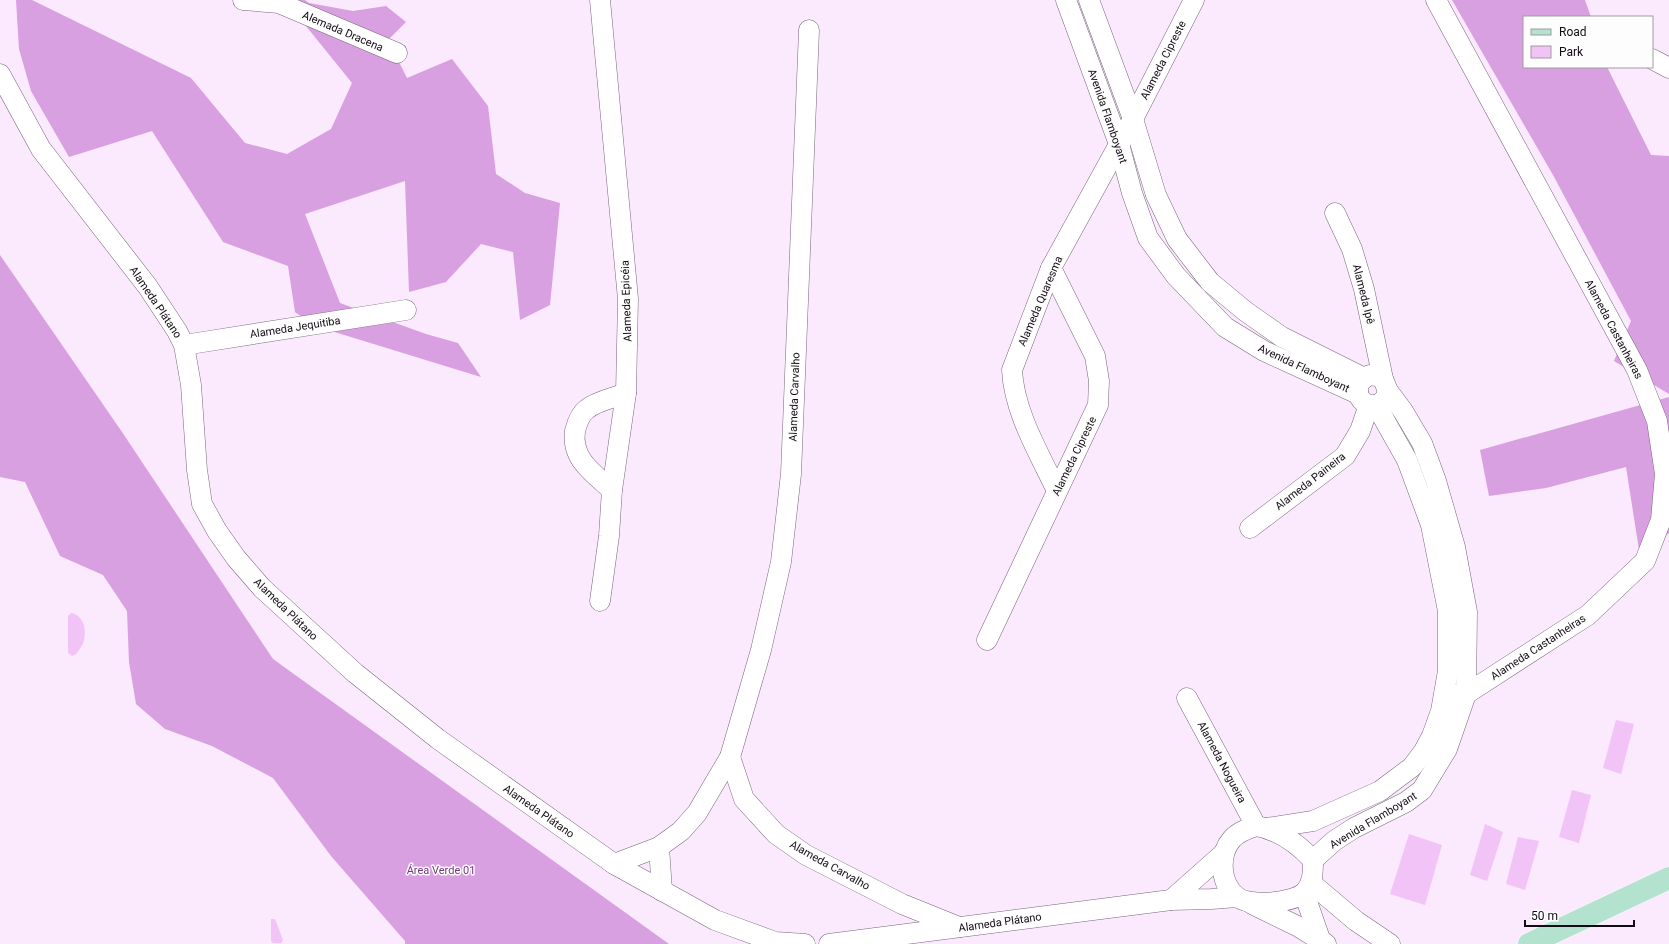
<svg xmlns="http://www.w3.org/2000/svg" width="1669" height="944" font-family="Roboto,sans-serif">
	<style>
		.green { fill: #f1c3f7 }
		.forest { fill: #d89fe1 }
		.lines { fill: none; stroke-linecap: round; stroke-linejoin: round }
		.minor-casing { stroke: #79667c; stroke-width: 21 }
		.major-casing { stroke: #fff; stroke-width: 23 }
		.minor { stroke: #fff; stroke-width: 20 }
		.major { stroke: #b3e2cf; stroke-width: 22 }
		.labels { text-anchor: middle; stroke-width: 3; stroke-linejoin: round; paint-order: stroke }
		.street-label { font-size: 11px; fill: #130b14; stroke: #fdfdfd }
		.park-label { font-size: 11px; fill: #783583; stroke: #fdfdfd }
	</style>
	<rect width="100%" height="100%" fill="#fbe9fd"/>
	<g class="green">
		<path d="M71,613C83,615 87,629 84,640C83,645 79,650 76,654L72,656L68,653V616Z"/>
		<path d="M1616,720L1634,724L1621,774L1603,768Z"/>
		<path d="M1572,790L1591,795L1579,843L1559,837Z"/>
		<path d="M1485,824L1503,832L1487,881L1470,875Z"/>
		<path d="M1409,834L1442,845L1425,905L1390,894Z"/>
		<path d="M1518,837L1539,841L1525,890L1506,884Z"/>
		<path d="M271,919H275L283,940L281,943H273L271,941Z"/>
	</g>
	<g class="forest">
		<path d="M16,0H32L191,78L245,143L287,154L331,129L352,83L285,0H305L309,3L353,11L386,6L406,22L388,40L407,78L452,59L488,106L496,174L525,193L560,203L550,305L520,320L513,252L481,244L446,282L409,292L405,181L305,214L340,303L426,334L458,343L481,377L315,326L295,312L288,266L223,242L152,131L69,157L31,91L19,49Z"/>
		<path d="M1452,0H1585L1591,17H1524V67H1607L1651,155L1669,156V394L1614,361L1631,321L1553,175Z"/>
		<path d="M0,255L122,432L273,659L669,944H405V941L331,856L273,778L212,746L165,729L136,704L129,662L127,611L103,575L60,556L25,482L0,477Z"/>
		<path d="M1669,397V533L1640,556L1626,467L1546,488L1489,496L1480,450Z"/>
	</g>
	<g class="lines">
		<defs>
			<g id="minor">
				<path d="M243,0L279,3L397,53"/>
				<path d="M1066,0L1119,144L1132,193L1148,238L1176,276L1225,327L1264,351L1358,394C1365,411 1384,408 1388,391"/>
				<path d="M1089,0L1133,119L1156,195L1177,239L1210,282L1245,311L1282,337L1364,378"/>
				<path d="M1436,0L1637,370L1657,421L1665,474L1661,520L1645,561L1588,615L1466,694L1444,696"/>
				<path d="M1652,59L1669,68"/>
				<path d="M0,74L41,149L148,287L177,331L184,345L191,385L197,470L202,504L217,531L236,558L262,588L355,673L438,739L614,864L715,920L775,942L805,944"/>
				<path d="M1335,213L1352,249L1364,289L1383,379"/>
				<path d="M184,345L406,310"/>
				<path d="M612,490C593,473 571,459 575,431C577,423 580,414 587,409C597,401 614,398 626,393"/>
				<path d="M1057,491C1039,453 1014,412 1012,370L1051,268L1133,119L1194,0"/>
				<path d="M1250,528L1345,456L1360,431L1369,405"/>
				<path d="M600,601L609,536L612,490L626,393L628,299L600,0"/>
				<path d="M987,640L1098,405L1099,381L1095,356L1051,268"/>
				<path d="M1187,698L1256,826"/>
				<path d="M730,757L744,799L776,834L806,855L902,904L959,927"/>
				<path d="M1256,826C1279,830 1297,843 1313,860C1313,872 1313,883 1305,892C1293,903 1250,907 1237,897C1220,884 1218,855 1232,839C1238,832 1247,829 1256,826Z"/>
				<path d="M1267,828L1313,821L1380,791L1412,767L1424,751L1432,736L1441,711L1448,671V611L1431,525L1407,460L1376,405"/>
				<path d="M659,847L662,891"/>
				<path d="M1313,860L1334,841L1354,828L1406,802L1422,790L1447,749L1466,694L1467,612L1455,547L1436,481L1422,443L1403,411L1388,391L1383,379L1377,376L1370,375L1364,378L1358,385V394"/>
				<path d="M614,864L659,847L681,831L697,813L730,757L761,650L781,562L791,474L809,30"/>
				<path d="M1311,883L1356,921L1390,944"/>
				<path d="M1304,893L1320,939"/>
				<path d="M1171,900L1224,853"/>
				<path d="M1252,904L1299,927L1326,944"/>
				<path d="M829,944L1171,900L1211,899L1237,897"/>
			</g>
			<path id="major" d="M1529,944L1669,878"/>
		</defs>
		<use href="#minor" class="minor-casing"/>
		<use href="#major" class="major-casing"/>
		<use href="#minor" class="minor"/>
		<use href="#major" class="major"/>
	</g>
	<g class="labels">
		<g class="street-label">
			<text transform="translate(343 31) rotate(23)" y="4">Alemada Dracena</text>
			<text transform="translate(1163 60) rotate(-63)" y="4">Alameda Cipreste</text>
			<text transform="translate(1108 116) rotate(71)" y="4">Avenida Flamboyant</text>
			<text transform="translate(1364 294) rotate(76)" y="4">Alameda Ipê</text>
			<text transform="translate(626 301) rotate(-92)" y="4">Alameda Epicéia</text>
			<text transform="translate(1040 301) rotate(-67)" y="4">Alameda Quaresma</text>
			<text transform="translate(156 302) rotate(56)" y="4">Alameda Plátano</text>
			<text transform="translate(295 327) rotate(-9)" y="4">Alameda Jequitiba</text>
			<text transform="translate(1614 329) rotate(62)" y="4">Alameda Castanheiras</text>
			<text transform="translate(1304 368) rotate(25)" y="4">Avenida Flamboyant</text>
			<text transform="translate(794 397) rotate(-88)" y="4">Alameda Carvalho</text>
			<text transform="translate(1074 456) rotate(-64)" y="4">Alameda Cipreste</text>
			<text transform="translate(1310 481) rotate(-38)" y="4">Alameda Paineira</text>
			<text transform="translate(286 609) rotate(44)" y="4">Alameda Plátano</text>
			<text transform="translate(1538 647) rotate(-33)" y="4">Alameda Castanheiras</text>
			<text transform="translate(1222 762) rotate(62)" y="4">Alameda Nogueira</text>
			<text transform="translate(539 811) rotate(35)" y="4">Alameda Plátano</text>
			<text transform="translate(1373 820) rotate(-31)" y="4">Avenida Flamboyant</text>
			<text transform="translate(830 865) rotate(29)" y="4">Alameda Carvalho</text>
			<text transform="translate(1000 922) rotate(-8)" y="4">Alameda Plátano</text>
		</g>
		<g class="park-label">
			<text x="441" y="874">Área Verde 01</text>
		</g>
	</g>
	<rect x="1523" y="16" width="130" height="52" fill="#fdfdfd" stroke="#9f9ca0"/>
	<rect x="1531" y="29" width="20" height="6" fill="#b3e2cf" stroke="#9f9ca0"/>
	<text x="1559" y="36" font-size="12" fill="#130b14">Road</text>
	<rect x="1531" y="46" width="20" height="12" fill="#f1c3f7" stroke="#9f9ca0"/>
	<text x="1559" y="56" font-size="12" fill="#130b14">Park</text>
	<path d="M1525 920v6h109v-6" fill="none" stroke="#130b14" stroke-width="2"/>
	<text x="1531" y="920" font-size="12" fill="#130b14" stroke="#fdfdfd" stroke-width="3" paint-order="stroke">50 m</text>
</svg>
